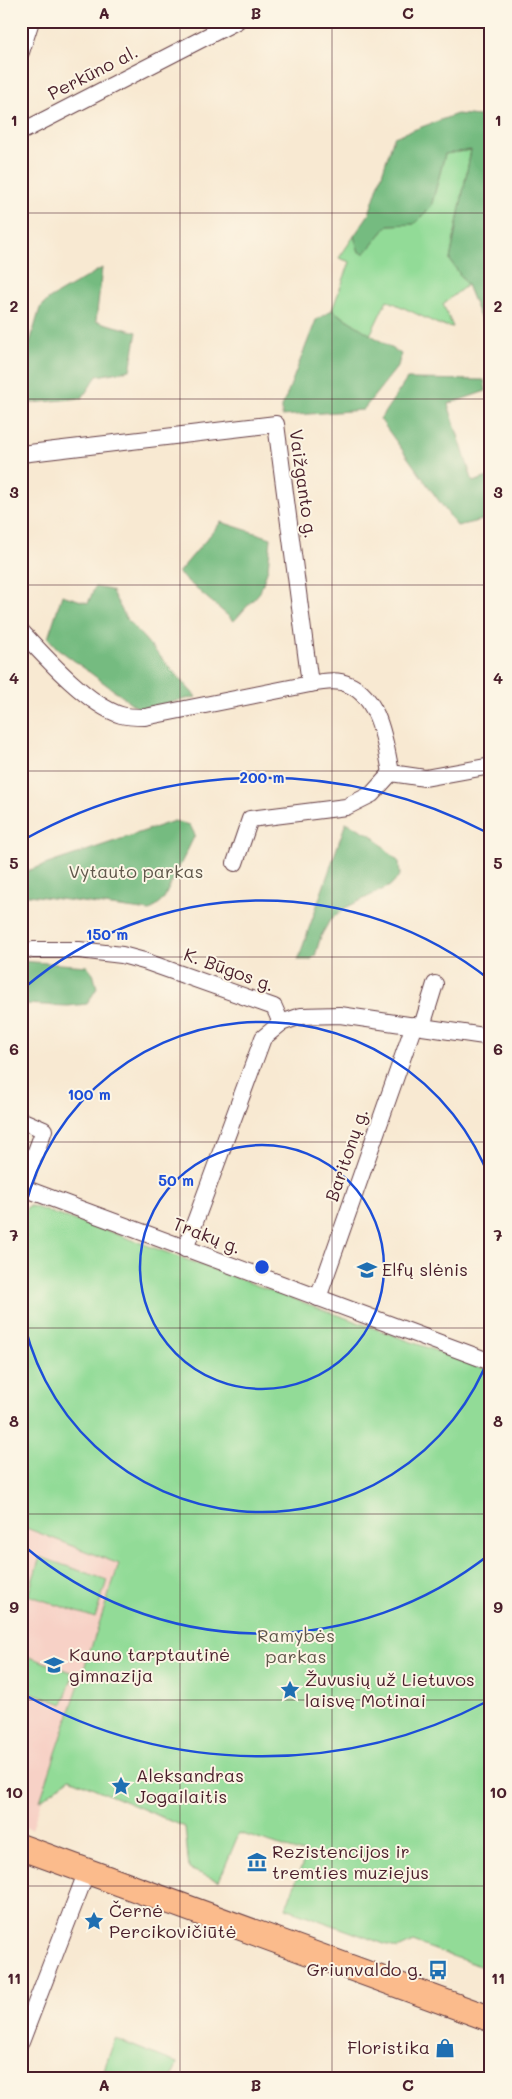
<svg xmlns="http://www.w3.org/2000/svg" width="512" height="2099" font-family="Mali,sans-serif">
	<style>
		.built { fill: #f7d1c6 }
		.green { fill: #92db97; stroke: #6e7d61 }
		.forest { fill: #75bb80; stroke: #606d56 }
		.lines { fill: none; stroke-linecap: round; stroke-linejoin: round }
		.street-casing { stroke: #643d44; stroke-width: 18 }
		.primary-casing { stroke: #643d44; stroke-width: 27 }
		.street { stroke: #fff; stroke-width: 16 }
		.primary { stroke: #fbbb8c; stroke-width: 25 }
		.grid { fill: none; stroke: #4a1f2b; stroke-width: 1; stroke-opacity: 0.55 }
		.ring { fill: none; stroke: #1d4ed8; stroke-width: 2.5 }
		.labels { text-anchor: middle; stroke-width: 4; stroke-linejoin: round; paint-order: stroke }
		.street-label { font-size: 18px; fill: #4a1f2b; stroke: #fcf5e5 }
		.park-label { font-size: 18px; fill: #60574b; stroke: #fcf5e5 }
		.poi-label { font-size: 18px; fill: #4a1f2b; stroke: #fcf5e5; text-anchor: start }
		.centre { fill: #1d4ed8; stroke: #fcf5e5; stroke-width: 2.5 }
		.ring-label { font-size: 15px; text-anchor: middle; font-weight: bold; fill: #1d4ed8; stroke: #fcf5e5; stroke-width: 4; stroke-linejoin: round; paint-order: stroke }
		.neatline { fill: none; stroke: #4a1f2b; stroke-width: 2 }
		.grid-label { font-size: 16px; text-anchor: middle; font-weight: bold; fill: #4a1f2b }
	</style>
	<rect width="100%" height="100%" fill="#fcf5e5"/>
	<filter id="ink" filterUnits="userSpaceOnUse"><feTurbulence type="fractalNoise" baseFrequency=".02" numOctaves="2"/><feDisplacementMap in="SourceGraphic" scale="10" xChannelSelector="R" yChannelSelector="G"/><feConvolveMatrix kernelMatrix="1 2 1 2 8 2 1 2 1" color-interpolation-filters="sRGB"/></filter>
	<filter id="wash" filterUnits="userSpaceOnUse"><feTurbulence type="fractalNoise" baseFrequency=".0096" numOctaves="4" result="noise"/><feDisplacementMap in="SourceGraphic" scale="20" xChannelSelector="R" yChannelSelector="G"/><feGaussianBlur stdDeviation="1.12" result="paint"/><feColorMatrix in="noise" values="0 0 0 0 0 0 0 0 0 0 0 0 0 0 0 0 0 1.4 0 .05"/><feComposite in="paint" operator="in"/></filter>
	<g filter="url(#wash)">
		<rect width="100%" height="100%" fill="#f8e9d2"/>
		<path class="built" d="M21,1526L119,1564L32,1829L21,1826Z"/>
		<g class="green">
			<path d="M471,150L450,260L467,285L443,304L453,327L440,325L387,300L370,335L332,310L350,262L339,258L354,236L359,252L365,253L388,225L414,224L431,207L445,154Z"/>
			<path d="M31,1206L108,1231L491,1371V1970L413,1942L398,1949L286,1908L306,1854L239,1833L219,1881L189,1869L185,1827L70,1778L40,1801L119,1564L21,1526V1221L27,1207Z"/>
			<path d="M40,1557L107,1580L95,1618L28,1595Z"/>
			<path d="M24,1655L74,1673L63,1704L21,1689V1662Z"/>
			<path d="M115,2039L177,2063L172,2078H101Z"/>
		</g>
		<g class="forest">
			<path d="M457,114L491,117V344L467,285L450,260L471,150L445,154L431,207L414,224L388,225L365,253L359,252L354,236L369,214L394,137Z"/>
			<path d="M102,268L96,321L137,332L130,370L97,376L82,398L21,404V373L40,308L49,299Z"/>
			<path d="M332,310L401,354L398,366L363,410L282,416V407L316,320Z"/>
			<path d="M407,379L484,380L486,391L448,404L473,482L491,476V518L457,526L380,419Z"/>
			<path d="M221,522L271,538L268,568L260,592L234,621L178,573Z"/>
			<path d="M95,587L111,590L126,618L196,697L139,709L57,648L48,638L62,595L88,603Z"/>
			<path d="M174,821L190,825L195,835L163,900L150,911L21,894V873Z"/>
			<path d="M346,822L373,836L399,862L400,875L390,886L345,908L330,920L321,936L315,956L310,960H298Z"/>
			<path d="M21,961L87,966L93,973L97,988L87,1004L68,1006L21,1004Z"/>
		</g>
	</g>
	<g filter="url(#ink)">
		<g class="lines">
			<defs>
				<g id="street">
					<path d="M21,52L31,21"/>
					<path d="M21,132L237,21"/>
					<path d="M21,454L276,424L310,684C320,682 332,680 341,682C379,691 385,741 391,773L425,778L491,766"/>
					<path d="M21,631C45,657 88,705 121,715C128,717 137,717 145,717L310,684"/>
					<path d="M235,863L250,819L346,807L372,794L391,773"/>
					<path d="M33,950H79L122,955L144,961L274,1007L281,1023L301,1016L340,1015L491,1037"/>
					<path d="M422,1026L435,984"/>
					<path d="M21,1120L44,1130L21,1191"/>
					<path d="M21,1187L491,1362"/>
					<path d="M185,1249L263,1038L281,1023"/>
					<path d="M318,1298L414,1025"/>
					<path d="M21,2042L87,1871"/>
				</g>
				<path id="primary" d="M21,1847L491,2019"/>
			</defs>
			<use href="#street" class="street-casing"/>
			<use href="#primary" class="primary-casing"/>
			<use href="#street" class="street"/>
			<use href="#primary" class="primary"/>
		</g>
	</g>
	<path class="grid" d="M180,21V2078M332,21V2078M21,213H491M21,399H491M21,585H491M21,771H491M21,957H491M21,1142H491M21,1328H491M21,1514H491M21,1700H491M21,1886H491"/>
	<g class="ring">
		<circle cx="262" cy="1267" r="122"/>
		<path d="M491 1352A244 244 0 0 1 21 1307M21 1227A244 244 0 0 1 491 1182"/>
		<path d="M490 1554A367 367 0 0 1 24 1546M24 988A367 367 0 0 1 490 980"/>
		<path d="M488 1701A489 489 0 0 1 25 1695M25 839A489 489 0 0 1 488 833"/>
	</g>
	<defs>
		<symbol id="school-bare" viewBox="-9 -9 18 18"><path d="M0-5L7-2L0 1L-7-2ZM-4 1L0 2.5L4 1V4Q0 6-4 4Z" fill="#1f6fb2" stroke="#fcf5e5" stroke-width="2.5" paint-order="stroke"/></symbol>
		<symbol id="sight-bare" viewBox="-9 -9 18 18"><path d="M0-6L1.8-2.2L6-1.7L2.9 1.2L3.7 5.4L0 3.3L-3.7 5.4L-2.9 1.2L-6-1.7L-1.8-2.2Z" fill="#1f6fb2" stroke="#fcf5e5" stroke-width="2.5" paint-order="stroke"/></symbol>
		<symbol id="museum-bare" viewBox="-9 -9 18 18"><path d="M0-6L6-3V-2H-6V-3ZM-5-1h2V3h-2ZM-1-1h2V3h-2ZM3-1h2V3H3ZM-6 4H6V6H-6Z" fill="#1f6fb2" stroke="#fcf5e5" stroke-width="2.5" paint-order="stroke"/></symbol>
		<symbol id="bus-bare" viewBox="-9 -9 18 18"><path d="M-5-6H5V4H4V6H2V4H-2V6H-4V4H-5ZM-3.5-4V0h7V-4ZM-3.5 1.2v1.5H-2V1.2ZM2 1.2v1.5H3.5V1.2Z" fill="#1f6fb2" stroke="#fcf5e5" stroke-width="2.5" paint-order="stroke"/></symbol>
		<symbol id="shop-bare" viewBox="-9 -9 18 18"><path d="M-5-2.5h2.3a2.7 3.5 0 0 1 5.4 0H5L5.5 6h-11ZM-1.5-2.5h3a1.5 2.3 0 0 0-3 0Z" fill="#1f6fb2" stroke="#fcf5e5" stroke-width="2.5" paint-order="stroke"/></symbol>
	</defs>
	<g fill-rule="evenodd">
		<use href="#school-bare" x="353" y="1256" width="28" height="28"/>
		<use href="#school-bare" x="40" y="1651" width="28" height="28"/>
		<use href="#sight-bare" x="276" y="1676" width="28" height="28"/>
		<use href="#sight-bare" x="107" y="1772" width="28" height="28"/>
		<use href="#museum-bare" x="243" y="1848" width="28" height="28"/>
		<use href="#sight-bare" x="80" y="1907" width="28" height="28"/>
		<use href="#bus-bare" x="424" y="1956" width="28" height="28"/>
		<use href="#shop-bare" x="431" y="2034" width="28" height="28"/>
	</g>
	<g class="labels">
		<g class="street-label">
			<text transform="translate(93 73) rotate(-27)" y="6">Perkūno al.</text>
			<text transform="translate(303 484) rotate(82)" y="6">Vaižganto g.</text>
			<text transform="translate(229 970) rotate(20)" y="6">K. Būgos g.</text>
			<text transform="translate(347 1155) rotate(-71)" y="6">Baritonų g.</text>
			<text transform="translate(207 1236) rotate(21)" y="6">Trakų g.</text>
		</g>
		<g class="park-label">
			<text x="136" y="878">Vytauto parkas</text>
			<text x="296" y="1642">Ramybės<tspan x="296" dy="21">parkas</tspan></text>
		</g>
		<g class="poi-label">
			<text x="382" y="1276">Elfų slėnis</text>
			<text x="69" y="1661">Kauno tarptautinė<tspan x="69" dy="21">gimnazija</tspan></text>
			<text x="305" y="1686">Žuvusių už Lietuvos<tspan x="305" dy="21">laisvę Motinai</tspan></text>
			<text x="136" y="1782">Aleksandras<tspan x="136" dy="21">Jogailaitis</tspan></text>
			<text x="272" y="1858">Rezistencijos ir<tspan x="272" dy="21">tremties muziejus</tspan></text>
			<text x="109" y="1917">Černė<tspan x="109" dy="21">Percikovičiūtė</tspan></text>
			<text x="423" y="1976" text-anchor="end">Griunvaldo g.</text>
			<text x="430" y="2054" text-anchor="end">Floristika</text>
		</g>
	</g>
	<circle cx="262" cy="1267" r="8" class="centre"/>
	<g class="ring-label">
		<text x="262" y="783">200 m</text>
		<text x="107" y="940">150 m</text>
		<text x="89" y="1100">100 m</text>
		<text x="176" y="1186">50 m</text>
	</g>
	<rect width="512" height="2099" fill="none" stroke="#fcf5e5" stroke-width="55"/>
	<rect x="28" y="28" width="456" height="2044" class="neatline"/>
	<g class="grid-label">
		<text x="104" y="19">A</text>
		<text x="256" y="19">B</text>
		<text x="408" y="19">C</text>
		<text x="14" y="126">1</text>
		<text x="498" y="126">1</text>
		<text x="14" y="312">2</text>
		<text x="498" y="312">2</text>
		<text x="14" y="498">3</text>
		<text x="498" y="498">3</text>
		<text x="14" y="684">4</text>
		<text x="498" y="684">4</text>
		<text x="14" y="869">5</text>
		<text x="498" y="869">5</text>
		<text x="14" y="1055">6</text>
		<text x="498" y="1055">6</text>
		<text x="14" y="1241">7</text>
		<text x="498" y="1241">7</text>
		<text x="14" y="1427">8</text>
		<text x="498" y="1427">8</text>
		<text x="14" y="1613">9</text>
		<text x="498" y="1613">9</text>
		<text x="14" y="1798">10</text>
		<text x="498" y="1798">10</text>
		<text x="14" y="1984">11</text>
		<text x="498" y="1984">11</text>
		<text x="104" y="2091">A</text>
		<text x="256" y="2091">B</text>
		<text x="408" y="2091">C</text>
	</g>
</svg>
